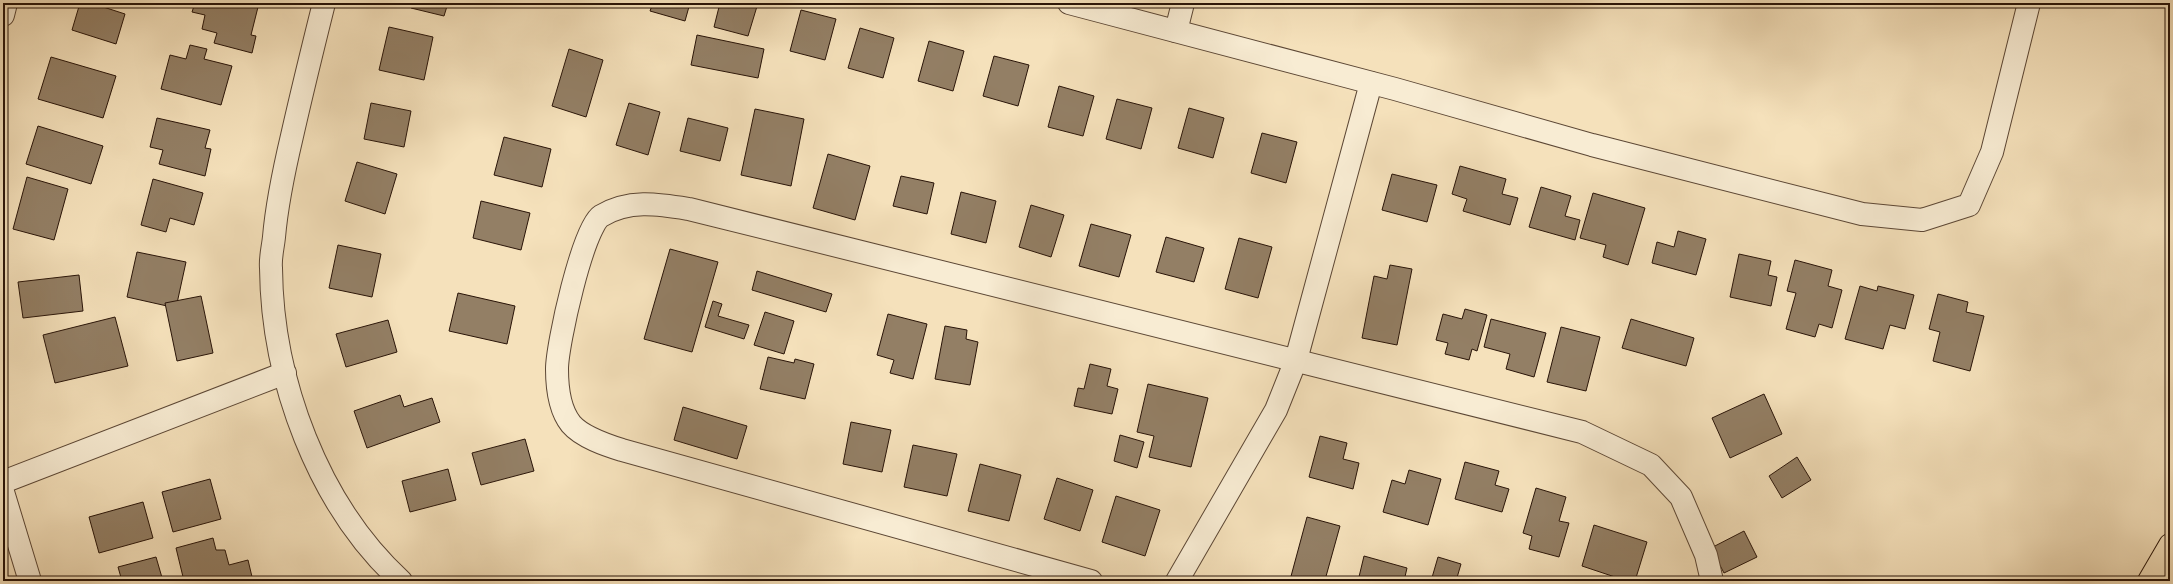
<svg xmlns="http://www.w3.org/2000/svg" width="2173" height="584" font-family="'IM FELL Double Pica',serif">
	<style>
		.building { fill: #937f65; stroke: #291408 }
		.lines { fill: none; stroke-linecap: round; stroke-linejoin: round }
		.minor-casing { stroke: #5c4735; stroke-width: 24 }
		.major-casing { stroke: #291408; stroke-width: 24 }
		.minor { stroke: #f8ecd3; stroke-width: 22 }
		.major { stroke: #f5e1bb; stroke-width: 22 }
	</style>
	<rect width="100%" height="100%" fill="#f5e1bb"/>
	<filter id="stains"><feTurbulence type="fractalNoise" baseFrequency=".005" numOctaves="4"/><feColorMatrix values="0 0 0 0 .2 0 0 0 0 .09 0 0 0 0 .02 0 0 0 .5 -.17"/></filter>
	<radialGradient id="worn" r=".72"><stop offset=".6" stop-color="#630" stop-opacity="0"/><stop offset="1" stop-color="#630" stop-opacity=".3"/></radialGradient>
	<g class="building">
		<path d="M80,3H91L125,14L116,44L72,30Z"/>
		<path d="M195,3H259L251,35L256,36L252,53L214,43L217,33L202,29L205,15L192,12Z"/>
		<path d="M412,3H448L444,16L411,8Z"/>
		<path d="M653,3H690L685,21L650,11Z"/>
		<path d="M720,3H758L748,36L714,27Z"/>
		<path d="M801,10L836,19L825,60L790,51Z"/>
		<path d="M389,27L433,37L424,80L379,70Z"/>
		<path d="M860,28L894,38L883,78L848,68Z"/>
		<path d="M697,35L764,49L758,78L691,65Z"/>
		<path d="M929,41L964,51L953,91L918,81Z"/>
		<path d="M190,45L207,49L204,59L232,66L221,105L161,89L170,55L186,59Z"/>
		<path d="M569,49L603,60L586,117L552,106Z"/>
		<path d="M994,56L1029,65L1018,106L983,96Z"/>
		<path d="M51,57L116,76L103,118L38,99Z"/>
		<path d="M1059,86L1094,96L1083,136L1048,127Z"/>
		<path d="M1117,99L1152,108L1141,149L1106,139Z"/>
		<path d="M371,103L411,111L404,147L364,139Z"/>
		<path d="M629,103L660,112L648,155L616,145Z"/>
		<path d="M1189,108L1224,118L1213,158L1178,148Z"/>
		<path d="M755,109L804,119L791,186L741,175Z"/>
		<path d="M157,118L210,130L205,148L211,149L205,176L159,164L163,150L150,147Z"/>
		<path d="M688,118L728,128L720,161L680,151Z"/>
		<path d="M38,126L103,146L91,184L26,164Z"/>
		<path d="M1262,133L1297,142L1286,183L1251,173Z"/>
		<path d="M504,137L551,149L542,187L494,175Z"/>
		<path d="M828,154L870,166L855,220L813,208Z"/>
		<path d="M357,162L397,174L385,214L345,201Z"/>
		<path d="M1460,166L1506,179L1502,194L1518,198L1510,225L1463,211L1467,199L1452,194Z"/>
		<path d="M1392,174L1437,185L1427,222L1382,210Z"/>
		<path d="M901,176L934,183L927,214L893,206Z"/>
		<path d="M27,177L68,189L54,240L13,229Z"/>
		<path d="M153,179L203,193L194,225L170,218L166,232L141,225Z"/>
		<path d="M1541,187L1571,196L1565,216L1580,220L1575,240L1529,227Z"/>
		<path d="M961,192L996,201L986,243L951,234Z"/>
		<path d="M1593,193L1645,208L1628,265L1603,257L1606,245L1580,238Z"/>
		<path d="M481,201L530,213L521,250L473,238Z"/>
		<path d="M1031,205L1064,215L1051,257L1019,247Z"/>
		<path d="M1091,224L1131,235L1119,277L1079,266Z"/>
		<path d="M1678,231L1706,239L1696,275L1652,263L1657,242L1674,247Z"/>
		<path d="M1166,237L1204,248L1194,282L1156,272Z"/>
		<path d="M1239,238L1272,247L1258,298L1225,289Z"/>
		<path d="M338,245L381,254L372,297L329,288Z"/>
		<path d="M670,249L718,262L692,352L644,339Z"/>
		<path d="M137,252L186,262L176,308L127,297Z"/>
		<path d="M1739,254L1771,261L1768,275L1777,277L1771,306L1730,297Z"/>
		<path d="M1795,260L1832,270L1828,286L1842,290L1832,328L1819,324L1815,337L1786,329L1796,293L1787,291Z"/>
		<path d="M1390,265L1412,269L1397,345L1362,338L1374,276L1387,279Z"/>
		<path d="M757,271L832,294L826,312L752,290Z"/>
		<path d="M79,275L83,311L23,318L18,282Z"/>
		<path d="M1860,286L1877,291L1878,286L1914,295L1905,329L1890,325L1883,349L1845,339Z"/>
		<path d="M458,293L515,306L507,344L449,331Z"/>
		<path d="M1938,294L1968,302L1966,312L1984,316L1970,371L1933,361L1940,332L1929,329Z"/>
		<path d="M201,296L213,353L177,361L165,303Z"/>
		<path d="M713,301L722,304L718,316L749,325L744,339L705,327Z"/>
		<path d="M1465,309L1487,315L1477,351L1472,349L1469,360L1445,354L1448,343L1436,340L1443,314L1462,319Z"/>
		<path d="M765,312L794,321L784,354L754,345Z"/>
		<path d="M888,314L927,324L913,379L890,373L894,360L877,355Z"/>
		<path d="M115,317L128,366L55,383L43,335Z"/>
		<path d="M1491,319L1546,333L1534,377L1506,369L1510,354L1484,347Z"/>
		<path d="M1631,319L1694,338L1686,366L1622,348Z"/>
		<path d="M388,320L397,352L346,367L336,334Z"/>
		<path d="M945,326L967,330L966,339L978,342L970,385L935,379Z"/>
		<path d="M1561,327L1600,337L1586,391L1547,382Z"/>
		<path d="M768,357L794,363L795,359L814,364L805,399L760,389Z"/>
		<path d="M1090,364L1111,369L1107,386L1118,389L1112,414L1074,406L1078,388L1084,389Z"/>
		<path d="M1148,384L1208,398L1191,467L1149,457L1154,436L1137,432Z"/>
		<path d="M1764,394L1782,434L1730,458L1712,418Z"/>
		<path d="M400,395L404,407L432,398L440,422L367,448L354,411Z"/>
		<path d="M683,407L747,426L737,459L674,440Z"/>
		<path d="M851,422L891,430L882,472L843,464Z"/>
		<path d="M1120,435L1144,442L1137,468L1114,461Z"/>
		<path d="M1320,436L1347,443L1343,459L1359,463L1353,489L1309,477Z"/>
		<path d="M525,439L534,471L481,485L472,453Z"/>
		<path d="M913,445L957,454L947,496L904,487Z"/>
		<path d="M1797,457L1811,480L1782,498L1769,476Z"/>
		<path d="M1465,462L1499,471L1495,485L1509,489L1502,512L1455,499Z"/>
		<path d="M980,464L1021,475L1009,521L968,511Z"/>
		<path d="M448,469L456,500L410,512L402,481Z"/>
		<path d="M1409,470L1441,479L1428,525L1383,512L1392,480L1405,484Z"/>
		<path d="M1057,478L1093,490L1080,531L1044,519Z"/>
		<path d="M210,479L221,519L173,532L162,492Z"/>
		<path d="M1536,488L1566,497L1559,521L1569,523L1559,557L1529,549L1532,536L1523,533Z"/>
		<path d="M1116,496L1160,510L1145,556L1102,542Z"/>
		<path d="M143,502L153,538L99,553L89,517Z"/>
		<path d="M1307,517L1340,526L1325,580L1317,578L1316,581H1294L1290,580Z"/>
		<path d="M1594,525L1647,542L1635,581H1627L1582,566Z"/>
		<path d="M1744,531L1757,557L1724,573L1711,548Z"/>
		<path d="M213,538L216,550H225L229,565L248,560L253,581H184L176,548Z"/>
		<path d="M1364,556L1407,568L1404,581H1358Z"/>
		<path d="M156,557L163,581H122L118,567Z"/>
		<path d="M1438,557L1461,564L1456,581H1431Z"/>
	</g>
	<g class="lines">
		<defs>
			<g id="minor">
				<path d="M324,3C313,47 302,92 292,136C284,170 277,202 274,237C273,247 270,258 271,268C272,380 318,505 401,581"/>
				<path d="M1069,3L1395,89L1592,145L1862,214L1922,220L1969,205L1992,152L2029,3"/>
				<path d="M3,15L6,3"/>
				<path d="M1176,31L1183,3"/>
				<path d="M3,482L285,373"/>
				<path d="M3,492L30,581"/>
				<path d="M1091,581L622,450C606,445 582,437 571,424C559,409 557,387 557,369C557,345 583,227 601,216C629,199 658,204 689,209L1582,432L1651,465L1681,497L1706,555L1712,581"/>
				<path d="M1177,581L1276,410L1296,360L1371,83"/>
			</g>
			<path id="major" d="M2149,581L2170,545"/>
		</defs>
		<use href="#minor" class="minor-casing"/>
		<use href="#major" class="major-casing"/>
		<use href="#minor" class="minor"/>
		<use href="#major" class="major"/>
	</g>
	<rect width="2173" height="584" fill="none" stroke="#f5e1bb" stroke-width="16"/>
	<rect x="4" y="4" width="2165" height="576" fill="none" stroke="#291408" stroke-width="2"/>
	<rect x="8" y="8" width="2157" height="568" fill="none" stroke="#291408"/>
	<rect width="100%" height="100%" filter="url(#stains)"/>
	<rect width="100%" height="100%" fill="url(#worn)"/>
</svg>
